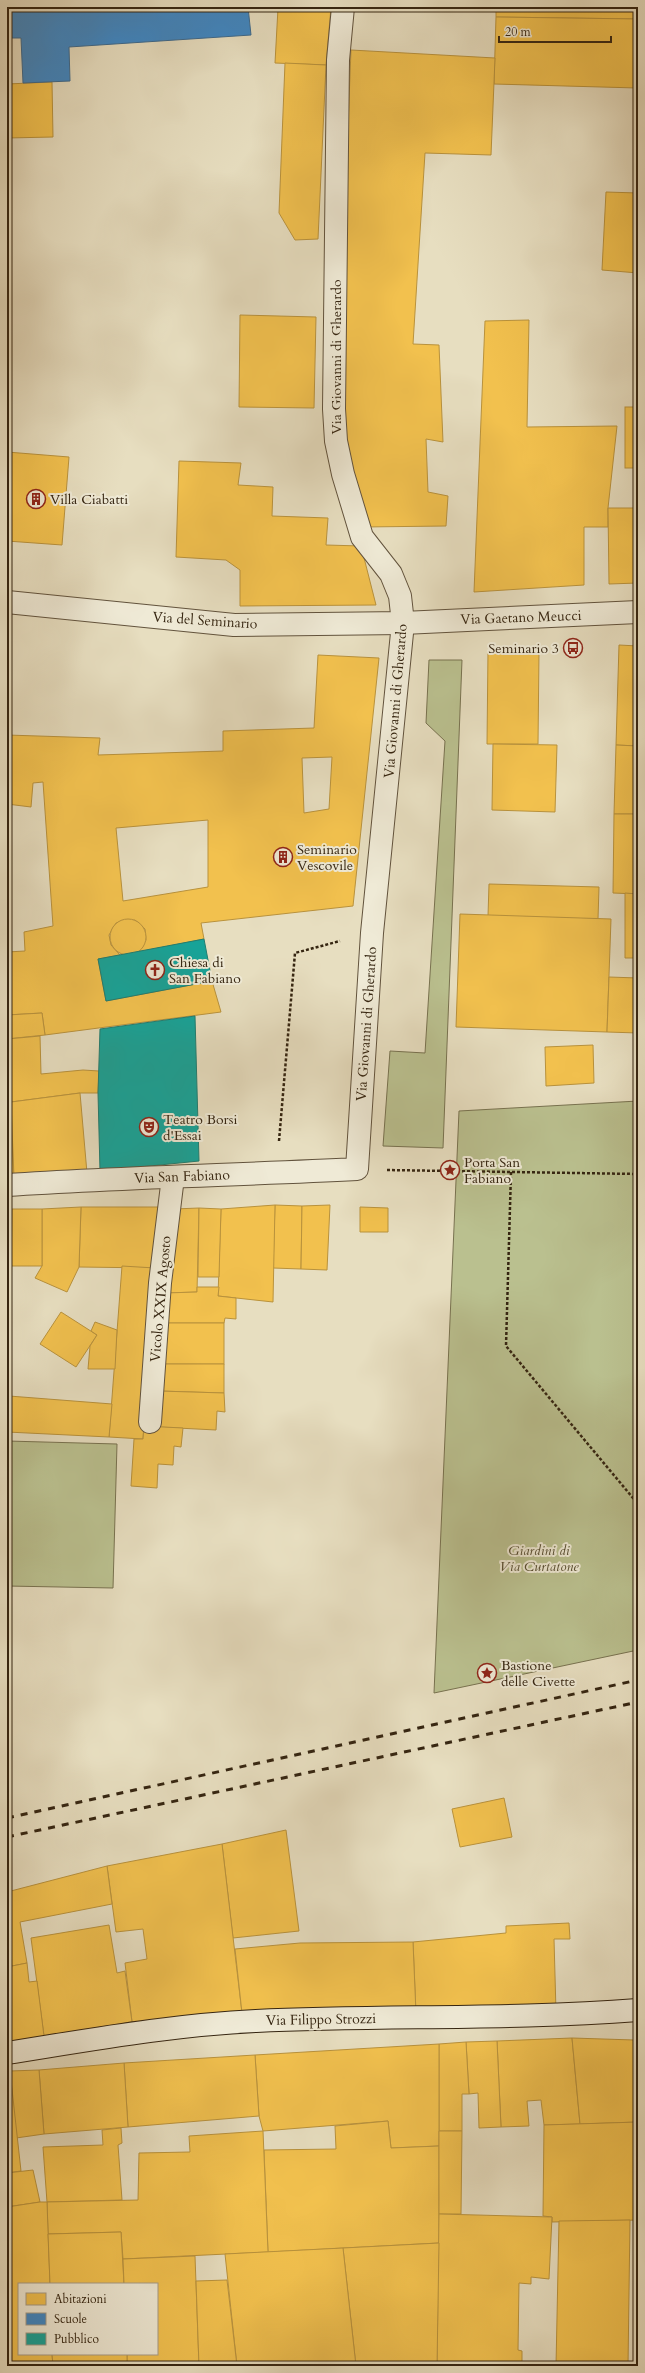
<svg xmlns="http://www.w3.org/2000/svg" width="645" height="2373" font-family="Cardo,serif">
	<style>
		.green { fill: #bac08f; stroke: #787250 }
		.homes { fill: #f2c14e; stroke: #b9923c; fill-rule: evenodd }
		.schools { fill: #3f88c5; stroke: #3c6a8f }
		.public { fill: #17a398; stroke: #207d70 }
		.lines { fill: none; stroke-linecap: round; stroke-linejoin: round }
		.street-casing { stroke: #62533d; stroke-width: 24 }
		.secondary-casing { stroke: #352511; stroke-width: 24 }
		.path { stroke: #352511; stroke-width: 2.5; stroke-dasharray: 3 2; stroke-linecap: butt }
		.street { stroke: #efead6; stroke-width: 22 }
		.secondary { stroke: #efead6; stroke-width: 22 }
		.rail { stroke: #352511; stroke-width: 3; stroke-dasharray: 7 7; stroke-linecap: butt }
		.labels { text-anchor: middle; stroke-width: 4; stroke-linejoin: round; paint-order: stroke }
		.street-label { font-size: 14px; fill: #352511; stroke: #efead6 }
		.poi-label { font-size: 14px; fill: #352511; stroke: #efead6; text-anchor: start }
		.park-label { font-size: 14px; font-style: italic; fill: #564c30; stroke: #efead6 }
	</style>
	<rect width="100%" height="100%" fill="#e7dec0"/>
	<filter id="stains"><feTurbulence type="fractalNoise" baseFrequency=".005" numOctaves="4"/><feColorMatrix values="0 0 0 0 .2 0 0 0 0 .09 0 0 0 0 .02 0 0 0 .5 -.17"/></filter>
	<radialGradient id="worn" r=".72"><stop offset=".6" stop-color="#630" stop-opacity="0"/><stop offset="1" stop-color="#630" stop-opacity=".3"/></radialGradient>
	<g class="green">
		<path d="M429,660H462L443,1148L383,1146L390,1051L425,1053L445,741L426,723Z"/>
		<path d="M638,1101V1650L434,1693L459,1111Z"/>
		<path d="M7,1441L117,1444L113,1588L7,1586Z"/>
	</g>
	<g class="homes">
		<path d="M262,7H331L326,65L275,63L278,8Z"/>
		<path d="M496,7H638V19L496,17Z"/>
		<path d="M496,17L638,19L637,88L494,84Z"/>
		<path d="M351,50L495,58L491,155L425,153L413,344L439,345L443,442L426,439L428,492L448,496L446,526L363,527L347,467L339,356Z"/>
		<path d="M285,63L326,65L318,239L295,240L279,213Z"/>
		<path d="M52,82L53,137L7,138V84Z"/>
		<path d="M606,192L638,193V273L602,270Z"/>
		<path d="M240,315L316,317L314,408L239,407Z"/>
		<path d="M529,320L527,427L617,426L608,508V527H584V585L474,592L485,321Z"/>
		<rect x="625" y="407" width="13" height="61"/>
		<path d="M7,452L69,457L62,545L7,541Z"/>
		<path d="M179,461L241,463L238,485L273,487L272,516L328,518L326,545L361,546L376,605L240,606V570L226,560L176,557Z"/>
		<path d="M608,508H638V583L609,584Z"/>
		<path d="M619,645L638,646V746L616,745Z"/>
		<path d="M488,651L539,652L538,744H487Z"/>
		<path d="M318,655L379,658L353,906L201,923L204,939L139,952L146,940L145,929L135,920L116,923L109,935L111,945L120,955L98,959L106,1001L212,981L221,1012L45,1035L42,1013L7,1015V952L25,951L24,932L53,926L43,782L33,783L31,807L7,804V735L100,738L98,755L223,751V731L314,728ZM332,757L329,809L304,813L302,758ZM208,820V887L123,901L116,828Z"/>
		<path d="M493,744L557,745L555,812L492,810Z"/>
		<path d="M616,745L638,746V814H614Z"/>
		<path d="M614,814H638V894L613,893Z"/>
		<path d="M489,884L599,887L598,919L488,916Z"/>
		<path d="M625,893L638,894V958H625Z"/>
		<path d="M460,914L611,919L607,1032L456,1027Z"/>
		<circle cx="128" cy="937" r="18"/>
		<path d="M609,977L638,978V1033L607,1032Z"/>
		<path d="M42,1013L45,1035L7,1039V1015Z"/>
		<path d="M40,1036L41,1074L83,1070L99,1071L98,1093H80L11,1102L10,1089H7V1039Z"/>
		<path d="M593,1045L594,1083L546,1086L545,1047Z"/>
		<path d="M7,1089H10L14,1178L7,1179Z"/>
		<path d="M80,1093L87,1173L14,1178L11,1102Z"/>
		<path d="M275,1205L302,1206L301,1269L273,1268Z"/>
		<path d="M275,1205L273,1302L218,1296L221,1209Z"/>
		<path d="M330,1205L327,1270L301,1269L302,1206Z"/>
		<path d="M81,1207H162L155,1268L79,1267Z"/>
		<path d="M81,1207L79,1267L67,1292L35,1278L42,1266V1209Z"/>
		<path d="M360,1207L388,1208V1232H360Z"/>
		<path d="M199,1208L197,1292L165,1293L174,1209Z"/>
		<path d="M199,1208L221,1209L219,1277H198Z"/>
		<path d="M7,1209H12L11,1291H7Z"/>
		<path d="M12,1209H42V1266H11Z"/>
		<path d="M122,1266L155,1268L143,1439L109,1437Z"/>
		<path d="M197,1287H219L218,1296L236,1298V1319L225,1318L224,1323H160L165,1293L197,1292Z"/>
		<path d="M61,1312L97,1335L76,1367L40,1344Z"/>
		<path d="M95,1322L117,1330L115,1369H88L90,1346L97,1335L91,1331Z"/>
		<rect x="160" y="1323" width="64" height="41"/>
		<path d="M160,1364H224V1393L159,1391Z"/>
		<path d="M159,1391L224,1393L225,1412L217,1411L216,1430L158,1427Z"/>
		<path d="M9,1396L112,1404L109,1437L7,1432Z"/>
		<path d="M144,1426L183,1428L181,1447L174,1446L173,1465L158,1464L157,1488L131,1486L134,1439H143Z"/>
		<path d="M504,1798L512,1837L460,1847L452,1809Z"/>
		<path d="M286,1830L299,1931L233,1938L222,1844Z"/>
		<path d="M222,1844L242,2013L132,2022L125,1963L147,1959L143,1929L116,1932L107,1866Z"/>
		<path d="M107,1866L112,1904L20,1922L27,1963L7,1967V1892Z"/>
		<path d="M569,1923L570,1939H554L556,2012L416,2014L413,1942L506,1933V1926Z"/>
		<path d="M109,1925L117,1973L125,1971L132,2022L44,2036L31,1938Z"/>
		<path d="M413,1942L416,2014L242,2013L235,1949L300,1943Z"/>
		<path d="M27,1963L29,1982L37,1981L44,2036L7,2043V1967Z"/>
		<path d="M572,2038L580,2124L544,2125L541,2100L527,2101L529,2126L501,2127L497,2041Z"/>
		<path d="M572,2038L634,2040L638,2122L580,2124Z"/>
		<path d="M497,2041L501,2127L479,2128L478,2093L469,2094L466,2042Z"/>
		<path d="M466,2042L469,2094H462V2131H439V2044Z"/>
		<path d="M439,2044V2146L391,2148L388,2121L263,2131L259,2116L255,2055Z"/>
		<path d="M255,2055L259,2116L128,2127L124,2063Z"/>
		<path d="M124,2063L128,2127L44,2134L39,2070Z"/>
		<path d="M39,2070L44,2134L16,2138L10,2071Z"/>
		<path d="M10,2071L21,2171L7,2173V2072Z"/>
		<path d="M388,2121L391,2148L439,2146V2243L268,2252L264,2150L336,2149L335,2126Z"/>
		<path d="M638,2122V2220L552,2222V2217L543,2216L544,2125Z"/>
		<path d="M121,2128L122,2143L118,2145L122,2200L47,2202L43,2147L103,2145L102,2130Z"/>
		<path d="M263,2131L268,2252L123,2259L121,2232L48,2234L47,2202L138,2200L139,2153L190,2152L189,2136Z"/>
		<path d="M439,2131H462L461,2214H439Z"/>
		<path d="M33,2170L40,2202L7,2207V2173Z"/>
		<path d="M40,2202H47L50,2284H19V2354H52L53,2366H7V2207Z"/>
		<path d="M439,2214L552,2217L549,2279L531,2277V2284L519,2283L518,2350L522,2351V2366H437Z"/>
		<path d="M630,2220L628,2366H556L559,2221Z"/>
		<path d="M121,2232L124,2284H50L48,2234Z"/>
		<path d="M439,2243L437,2366H356L343,2248Z"/>
		<path d="M343,2248L356,2366H237L225,2254Z"/>
		<path d="M195,2256L199,2366H127V2354H157V2284H124L123,2259Z"/>
		<path d="M227,2280L237,2366H199L196,2281Z"/>
		<path d="M52,2354H127V2366H53Z"/>
	</g>
	<path class="schools" d="M7,7H248L251,35L69,47L70,81L23,83L21,38H7Z"/>
	<g class="public">
		<path d="M204,939L212,981L106,1001L98,959Z"/>
		<path d="M195,1016L199,1161L100,1171L98,1093L100,1029Z"/>
	</g>
	<g class="lines">
		<defs>
			<g id="street">
				<path d="M7,602L234,625L403,623L638,612"/>
				<path d="M7,1185C123,1177 240,1175 357,1169L372,933L403,623L400,596L391,574L362,537L343,474L336,441L334,409L338,60L343,7"/>
				<path d="M150,1422L160,1283L173,1177"/>
			</g>
			<path id="secondary" d="M7,2053C90,2040 172,2025 256,2021C383,2015 511,2020 638,2010"/>
		</defs>
		<use href="#street" class="street-casing"/>
		<use href="#secondary" class="secondary-casing"/>
		<g class="path">
			<path d="M279,1141L295,953L340,941"/>
			<path d="M387,1170L638,1174"/>
			<path d="M511,1172L506,1346L638,1504"/>
		</g>
		<use href="#street" class="street"/>
		<use href="#secondary" class="secondary"/>
		<g class="rail">
			<path d="M7,1818L638,1680"/>
			<path d="M7,1837L638,1702"/>
		</g>
	</g>
	<defs>
		<symbol id="building-ring" viewBox="-11 -11 22 22"><circle r="9.5" fill="#efead6" stroke="#8f2418" stroke-width="1.5"/><path d="M-4-6H4V6H1V3H-1V6H-4ZM-2.5-4.3h1.7v1.8h-1.7ZM.8-4.3h1.7v1.8H.8ZM-2.5-1h1.7V.8h-1.7ZM.8-1h1.7V.8H.8Z" fill="#8f2418"/></symbol>
		<symbol id="bus-ring" viewBox="-11 -11 22 22"><circle r="9.5" fill="#efead6" stroke="#8f2418" stroke-width="1.5"/><path d="M-5-6H5V4H4V6H2V4H-2V6H-4V4H-5ZM-3.5-4V0h7V-4ZM-3.5 1.2v1.5H-2V1.2ZM2 1.2v1.5H3.5V1.2Z" fill="#8f2418"/></symbol>
		<symbol id="church-ring" viewBox="-11 -11 22 22"><circle r="9.5" fill="#efead6" stroke="#8f2418" stroke-width="1.5"/><path d="M-1.2-6h2.4v3.5h3.3v2.4h-3.3V6h-2.4V-.1h-3.3v-2.4h3.3Z" fill="#8f2418"/></symbol>
		<symbol id="theatre-ring" viewBox="-11 -11 22 22"><circle r="9.5" fill="#efead6" stroke="#8f2418" stroke-width="1.5"/><path d="M-5-5.5Q0-4 5-5.5V0Q5 5 0 6Q-5 5-5 0ZM-3.3-2.5H-1v1.5H-3.3ZM1-2.5H3.3v1.5H1ZM-2.8 1Q0 5.5 2.8 1Z" fill="#8f2418"/></symbol>
		<symbol id="sight-ring" viewBox="-11 -11 22 22"><circle r="9.5" fill="#efead6" stroke="#8f2418" stroke-width="1.5"/><path d="M0-6L1.8-2.2L6-1.7L2.9 1.2L3.7 5.4L0 3.3L-3.7 5.4L-2.9 1.2L-6-1.7L-1.8-2.2Z" fill="#8f2418"/></symbol>
	</defs>
	<g fill-rule="evenodd">
		<use href="#building-ring" x="25" y="488" width="22" height="22"/>
		<use href="#bus-ring" x="562" y="637" width="22" height="22"/>
		<use href="#building-ring" x="272" y="846" width="22" height="22"/>
		<use href="#church-ring" x="144" y="959" width="22" height="22"/>
		<use href="#theatre-ring" x="138" y="1116" width="22" height="22"/>
		<use href="#sight-ring" x="439" y="1159" width="22" height="22"/>
		<use href="#sight-ring" x="476" y="1662" width="22" height="22"/>
	</g>
	<g class="labels">
		<g class="street-label">
			<text transform="translate(336 357) rotate(-90)" y="5">Via Giovanni di Gherardo</text>
			<text transform="translate(521 617) rotate(-2)" y="5">Via Gaetano Meucci</text>
			<text transform="translate(205 620) rotate(4)" y="5">Via del Seminario</text>
			<text transform="translate(395 701) rotate(-85)" y="5">Via Giovanni di Gherardo</text>
			<text transform="translate(366 1024) rotate(-86)" y="5">Via Giovanni di Gherardo</text>
			<text transform="translate(182 1176) rotate(-2)" y="5">Via San Fabiano</text>
			<text transform="translate(160 1299) rotate(-85)" y="5">Vicolo XXIX Agosto</text>
			<text transform="translate(321 2019) rotate(-1)" y="5">Via Filippo Strozzi</text>
		</g>
		<g class="poi-label">
			<text x="50" y="504">Villa Ciabatti</text>
			<text x="559" y="653" text-anchor="end">Seminario 3</text>
			<text x="297" y="854">Seminario<tspan x="297" dy="16">Vescovile</tspan></text>
			<text x="169" y="967">Chiesa di<tspan x="169" dy="16">San Fabiano</tspan></text>
			<text x="163" y="1124">Teatro Borsi<tspan x="163" dy="16">d'Essai</tspan></text>
			<text x="464" y="1167">Porta San<tspan x="464" dy="16">Fabiano</tspan></text>
			<text x="501" y="1670">Bastione<tspan x="501" dy="16">delle Civette</tspan></text>
		</g>
		<g class="park-label">
			<text x="539" y="1555">Giardini di<tspan x="539" dy="16">Via Curtatone</tspan></text>
		</g>
	</g>
	<rect width="645" height="2373" fill="none" stroke="#e7dec0" stroke-width="24"/>
	<rect x="8" y="8" width="629" height="2357" fill="none" stroke="#352511" stroke-width="2"/>
	<rect x="12" y="12" width="621" height="2349" fill="none" stroke="#352511"/>
	<rect x="18" y="2283" width="140" height="72" fill="#efead6" stroke="#a59b87"/>
	<rect x="26" y="2293" width="20" height="12" fill="#f2c14e" stroke="#a59b87"/>
	<text x="54" y="2303" font-size="12" fill="#352511">Abitazioni</text>
	<rect x="26" y="2313" width="20" height="12" fill="#3f88c5" stroke="#a59b87"/>
	<text x="54" y="2323" font-size="12" fill="#352511">Scuole</text>
	<rect x="26" y="2333" width="20" height="12" fill="#17a398" stroke="#a59b87"/>
	<text x="54" y="2343" font-size="12" fill="#352511">Pubblico</text>
	<path d="M499 36v6h112v-6" fill="none" stroke="#352511" stroke-width="2"/>
	<text x="505" y="36" font-size="12" fill="#352511" stroke="#efead6" stroke-width="3" paint-order="stroke">20 m</text>
	<rect width="100%" height="100%" filter="url(#stains)"/>
	<rect width="100%" height="100%" fill="url(#worn)"/>
</svg>
